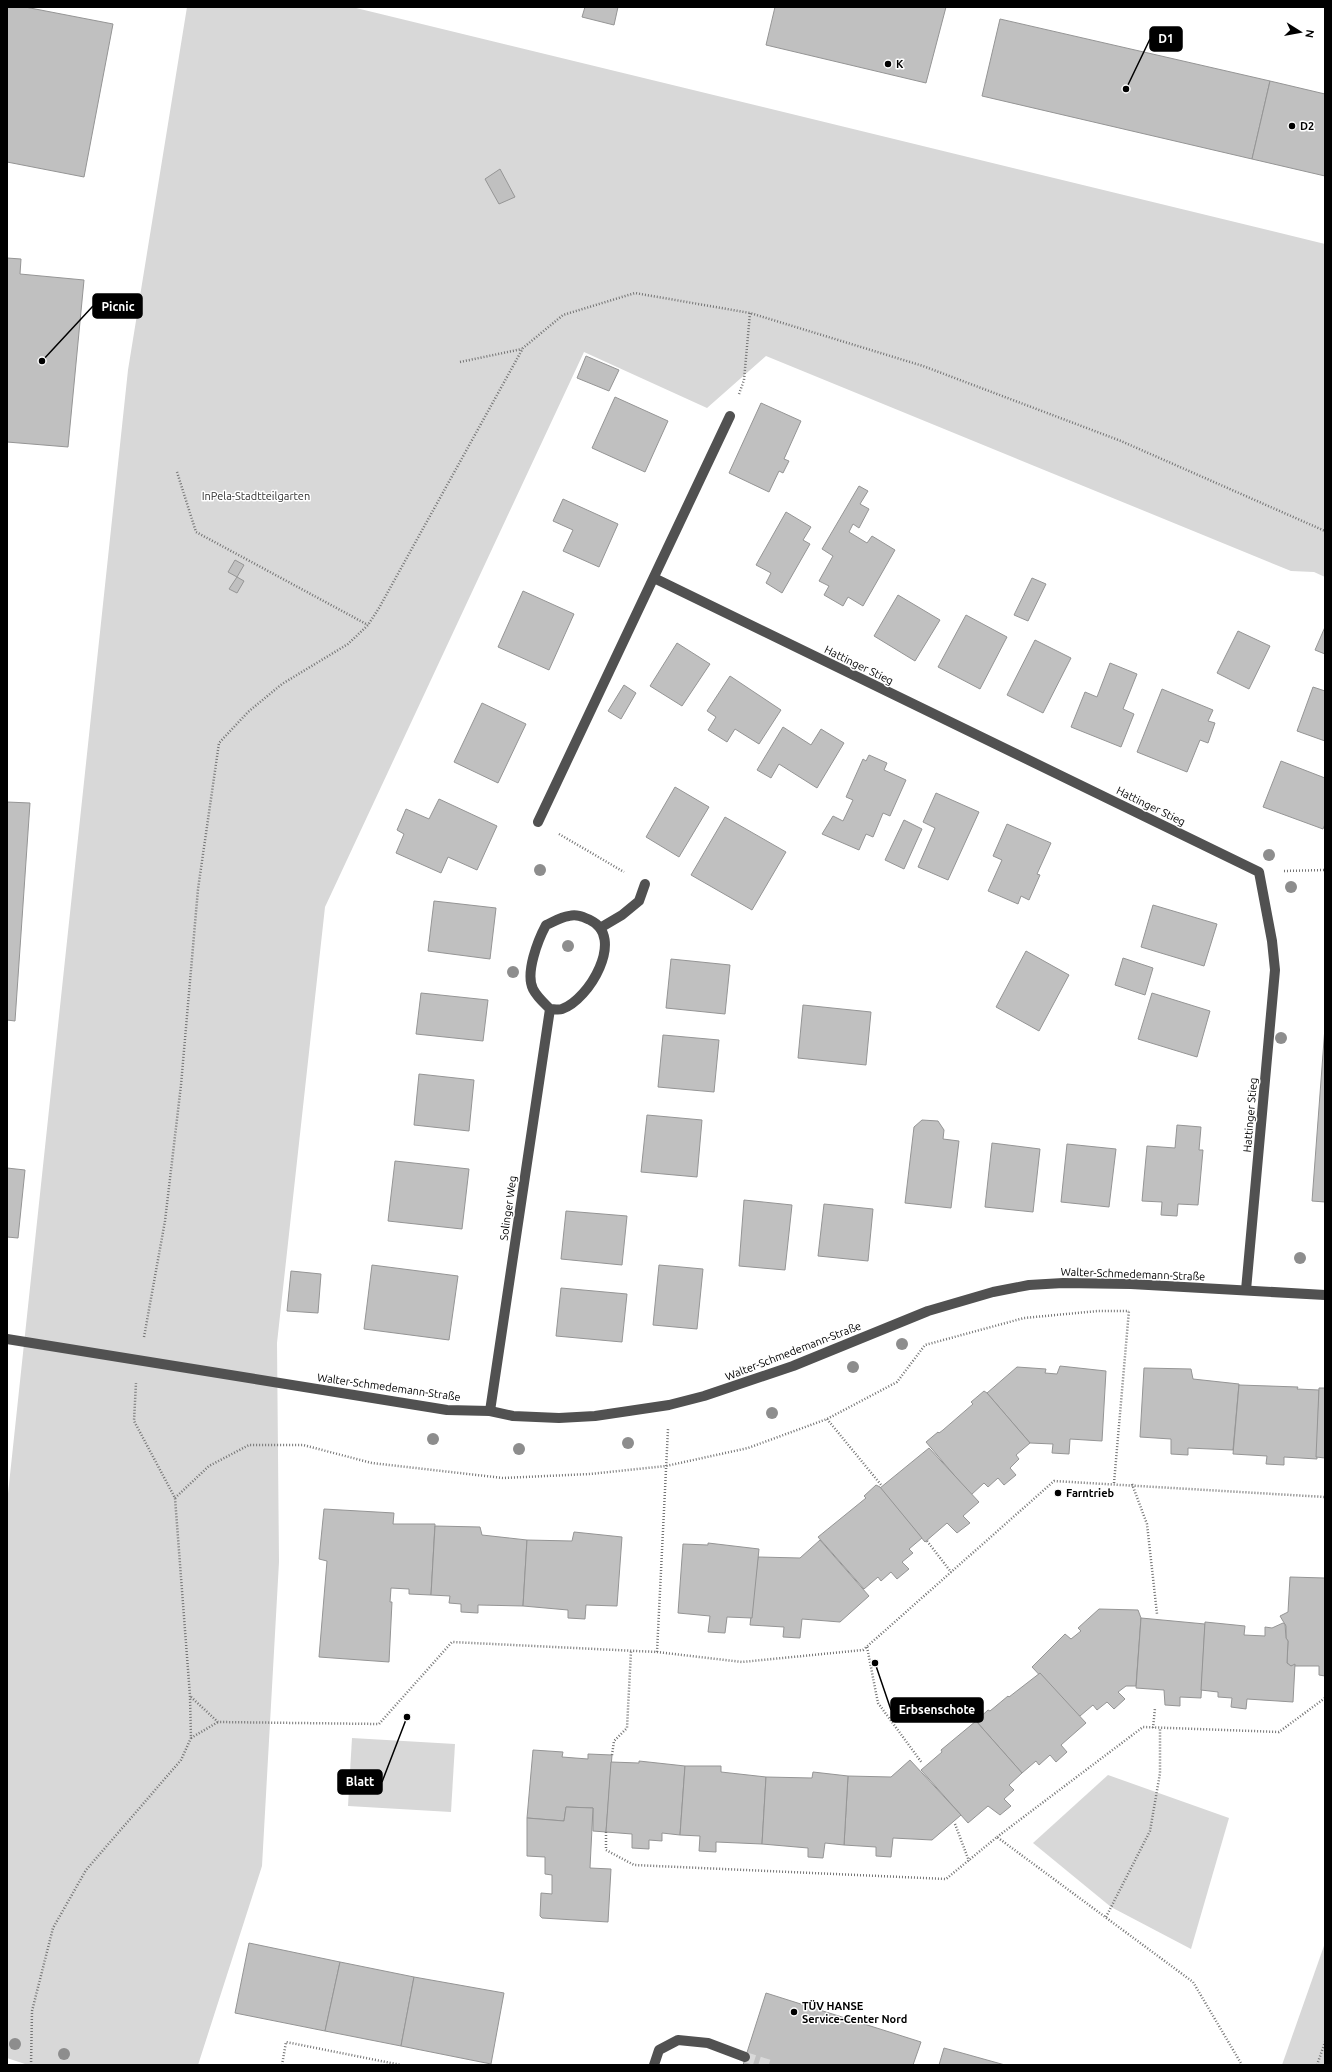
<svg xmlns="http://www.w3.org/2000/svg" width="1332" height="2072" font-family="Ubuntu,sans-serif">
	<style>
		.green { fill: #d8d8d8 }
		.building { fill: #c0c0c0; stroke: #959595 }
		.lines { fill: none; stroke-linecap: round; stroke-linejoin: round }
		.minor-tunnel { stroke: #d9d9d9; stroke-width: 10; stroke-dasharray: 10 5; stroke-linecap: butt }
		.path { stroke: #737373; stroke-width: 2.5; stroke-dasharray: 1 2; stroke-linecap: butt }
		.minor { stroke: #515151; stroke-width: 10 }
		.tree { fill: #8d8d8d }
		.poi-dot { fill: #000; stroke: #fff; stroke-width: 1.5 }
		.labels { text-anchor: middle; stroke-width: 3; stroke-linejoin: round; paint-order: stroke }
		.poi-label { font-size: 11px; font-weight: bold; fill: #000; stroke: #fff; text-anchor: start }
		.park-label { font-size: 11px; fill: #2f2f2f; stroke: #fff }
		.street-label { font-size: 11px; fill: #000; stroke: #fff }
		.leader { fill: none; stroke: #000; stroke-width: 1.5 }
		.callout-dot { fill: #000; stroke: #fff; stroke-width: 1.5 }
		.callout { fill: #000; stroke: #000; stroke-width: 1.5 }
		.callout-label { font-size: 12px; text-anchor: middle; font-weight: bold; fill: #fff }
	</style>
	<rect width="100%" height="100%" fill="#fff"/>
	<g class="green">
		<path d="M187,7H352L1325,244V577L1314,572L1291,571L766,356L707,408L584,352L325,907L277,1343L279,1562L262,1866L198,2065H28L7,2058V1503L128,370Z"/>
		<path d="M352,1738L455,1744L451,1812L348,1806Z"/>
		<path d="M1108,1775L1229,1818L1191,1949L1111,1907L1033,1843Z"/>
		<path d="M1325,1943V2065H1282Z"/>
	</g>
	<g class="building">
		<path d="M7,7H25L113,24L84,177L7,162Z"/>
		<path d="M585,7H618L614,25L582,17Z"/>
		<path d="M775,7H946L926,83L766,45Z"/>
		<path d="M1000,19L1270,81L1252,159L982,96Z"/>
		<path d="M1270,81L1325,94V176L1252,159Z"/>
		<path d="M500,169L515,197L499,204L485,179Z"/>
		<path d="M7,258L21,259L20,274L84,280L68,447L7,442Z"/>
		<path d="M586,356L619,370L609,391L577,378Z"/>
		<path d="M615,397L668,421L645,472L592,448Z"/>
		<path d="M761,403L801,421L784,459L789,461L783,473L779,471L769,492L729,473Z"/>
		<path d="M859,486L868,491L860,504L869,509L859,528L853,524L849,532L867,543L872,536L895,550L863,606L848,597L843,606L824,595L829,586L819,581L833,556L822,549Z"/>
		<path d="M563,499L618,524L599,567L563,551L573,530L553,521Z"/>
		<path d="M786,512L811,527L803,540L810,544L782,593L766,583L771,573L756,565Z"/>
		<path d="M235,560L244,565L237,577L228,572Z"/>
		<path d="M237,577L244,581L237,593L229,589Z"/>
		<path d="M1032,578L1046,584L1028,621L1014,615Z"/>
		<path d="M523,591L574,614L549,670L498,647Z"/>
		<path d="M898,595L940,620L915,661L874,636Z"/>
		<path d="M966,615L1007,637L980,689L938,667Z"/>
		<path d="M1325,627V654L1315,650Z"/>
		<path d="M1238,631L1270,646L1249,689L1217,673Z"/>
		<path d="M1035,640L1071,658L1043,713L1007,695Z"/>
		<path d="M677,643L710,664L682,706L650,686Z"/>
		<path d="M1110,663L1137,674L1123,709L1134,714L1121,747L1071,727L1085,692L1097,697Z"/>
		<path d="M730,676L781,710L759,744L735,729L727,742L708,730L716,717L707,711Z"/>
		<path d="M624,685L636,693L621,719L608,711Z"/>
		<path d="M1313,687L1325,691V741L1297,731Z"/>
		<path d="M1162,689L1213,710L1208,721L1215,723L1208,743L1200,740L1187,772L1137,752Z"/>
		<path d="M482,703L526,724L498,783L454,762Z"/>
		<path d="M783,727L811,745L821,729L844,743L817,788L779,764L771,778L757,770Z"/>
		<path d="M869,755L887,763L884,770L906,780L890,816L883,813L873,837L866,834L859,850L822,834L833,816L843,821L853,800L846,797L863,759L866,761Z"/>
		<path d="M1281,761L1325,778V824L1323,829L1263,807Z"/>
		<path d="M675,787L709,807L679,857L646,837Z"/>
		<path d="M936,793L979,812L948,880L918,867L935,828L923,822Z"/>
		<path d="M439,799L497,826L477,870L448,857L441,873L396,853L404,834L397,830L406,809L429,819Z"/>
		<path d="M7,802L30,803L15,1021L7,1020Z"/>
		<path d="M725,817L786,852L752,910L691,875Z"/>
		<path d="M904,820L922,829L904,869L885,860Z"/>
		<path d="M1007,824L1051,843L1037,874L1040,875L1029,900L1021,896L1018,904L988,891L1002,860L993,856Z"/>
		<path d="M434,901L496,908L490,959L428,951Z"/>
		<path d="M1153,905L1217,924L1204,966L1141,947Z"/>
		<path d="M1026,951L1069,975L1039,1031L996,1007Z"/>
		<path d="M1123,958L1153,968L1145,995L1115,985Z"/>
		<path d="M671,959L730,965L725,1014L666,1008Z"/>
		<path d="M421,993L488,1000L483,1041L416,1034Z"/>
		<path d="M1152,993L1210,1011L1197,1057L1138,1039Z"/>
		<path d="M803,1005L871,1012L866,1065L798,1058Z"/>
		<path d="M1325,1027V1202L1312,1201Z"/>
		<path d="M663,1035L719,1040L714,1092L658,1087Z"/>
		<path d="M419,1074L474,1080L469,1131L414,1125Z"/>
		<path d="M647,1115L702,1120L697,1177L641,1172Z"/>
		<path d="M922,1120L938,1121L944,1130L943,1139L959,1141L951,1208L905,1203L914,1127Z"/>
		<path d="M1177,1125L1201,1127L1199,1150H1203L1198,1205L1178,1204L1177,1216L1161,1215L1162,1202L1142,1201L1147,1146L1175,1148Z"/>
		<path d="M992,1143L1040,1149L1033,1212L985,1207Z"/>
		<path d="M1067,1144L1116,1149L1109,1207L1061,1202Z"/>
		<path d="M395,1161L469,1169L462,1229L388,1221Z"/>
		<path d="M7,1168L25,1170L18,1238L7,1237Z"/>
		<path d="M744,1200L792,1205L785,1270L739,1266Z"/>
		<path d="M824,1204L873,1209L868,1261L818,1256Z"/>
		<path d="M566,1211L627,1216L622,1265L561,1259Z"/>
		<path d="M372,1265L458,1276L449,1340L364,1329Z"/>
		<path d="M659,1265L703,1269L697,1329L653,1325Z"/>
		<path d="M291,1271L321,1274L318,1313L287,1311Z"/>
		<path d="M561,1288L627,1294L622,1342L556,1336Z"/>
		<path d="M1060,1366L1106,1371L1102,1441L1070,1439L1069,1454L1052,1453L1053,1444L1030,1443L987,1393L1017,1367L1046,1369L1045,1373L1057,1374Z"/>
		<path d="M1144,1368L1191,1369L1193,1379L1239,1384L1233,1450L1188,1448V1455L1171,1454V1439L1140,1437Z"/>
		<path d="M1239,1385L1298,1387L1297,1389L1319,1390L1317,1459L1284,1457V1465L1266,1464L1267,1456L1233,1454Z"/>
		<path d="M1319,1388H1325V1458L1316,1457Z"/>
		<path d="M984,1391L987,1393L1030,1443L1016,1455L1019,1459L1010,1468L1016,1475L1004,1485L998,1478L988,1487L984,1483L971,1495L926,1442L938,1432L939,1433L943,1430L973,1404L971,1402Z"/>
		<path d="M929,1448L979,1502L963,1516L970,1523L957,1533L947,1523L925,1542L880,1488Z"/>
		<path d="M876,1485L880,1487L922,1538L909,1549L913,1553L902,1562L909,1569L897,1579L891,1572L881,1581L878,1577L864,1589L818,1537L866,1498L864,1496Z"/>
		<path d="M324,1509L394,1513L393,1524H435L431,1595L409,1594V1589L391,1588L390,1602H392L389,1662L319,1657L327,1561L319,1559Z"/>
		<path d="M435,1526L480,1527L482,1535L527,1540L523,1606L478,1605V1613L461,1612V1604L449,1603L450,1596L431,1595Z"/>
		<path d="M574,1532L622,1537L617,1606L586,1605L585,1619L568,1618V1610L523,1606L527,1540L572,1541Z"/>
		<path d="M820,1540L869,1596L840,1622L802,1619L800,1638L783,1637L784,1627L750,1625L758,1557L800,1558Z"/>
		<path d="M708,1543L759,1549L752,1618L727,1617L725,1633L708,1632L710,1616L678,1613L683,1544L708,1545Z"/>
		<path d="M1290,1577L1325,1578V1676L1319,1675V1666H1291L1287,1663L1288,1641L1286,1638V1626L1280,1616L1288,1612Z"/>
		<path d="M1099,1609L1138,1610L1141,1618L1136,1686H1126L1118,1692L1125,1699L1114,1709L1107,1702L1097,1710L1093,1705L1080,1716L1077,1715L1032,1667L1065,1634L1071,1639L1081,1631L1078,1628Z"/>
		<path d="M1141,1618L1205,1624L1201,1698L1180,1697V1706L1165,1705L1164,1690L1136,1688Z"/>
		<path d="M1205,1622L1245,1626L1244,1635L1265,1636V1627L1272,1628L1283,1623L1285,1624L1286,1638L1288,1641L1287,1663L1291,1666L1295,1664L1293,1702L1247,1699L1246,1709L1231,1707L1232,1698L1218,1697V1692L1201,1690Z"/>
		<path d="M1040,1673L1086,1723L1061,1745L1067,1752L1056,1762L1050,1755L1039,1765L1036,1761L1022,1773L976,1721L988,1710L990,1711L1008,1696L1009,1697Z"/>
		<path d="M976,1721L1022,1773L1009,1785L1014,1790L1004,1799L1011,1806L1000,1815L988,1806L968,1823L921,1770L942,1752L941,1750Z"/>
		<path d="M533,1750L563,1752L562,1757L588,1759V1754L612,1755L606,1832L593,1831V1808H591L566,1807L564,1821L527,1818Z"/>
		<path d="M910,1760L961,1815L932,1840L893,1838L891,1857L876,1856V1847L844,1845L848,1776L891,1777Z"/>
		<path d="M639,1761L685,1766L680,1835L662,1833V1841L649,1840V1849L632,1848V1834L606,1832L611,1762L639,1763Z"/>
		<path d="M685,1766H721V1772L766,1777L762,1844L716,1842V1852L699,1851L700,1836L680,1835Z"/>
		<path d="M813,1772L848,1776L844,1845L825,1843L823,1858L808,1857V1848L762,1844L766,1777L812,1778Z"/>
		<path d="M566,1807L593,1808L590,1868L611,1869L608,1922L542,1918L540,1916L541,1893L552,1894V1875L545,1874V1857L527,1856V1818L564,1821Z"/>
		<path d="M249,1943L340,1962L325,2031L235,2013Z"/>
		<path d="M340,1962L414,1977L401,2046L325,2031Z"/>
		<path d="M414,1977L504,1993L491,2064L401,2046Z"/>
		<path d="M766,1993L921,2042L913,2065H743Z"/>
		<path d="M944,2048L1005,2065H939Z"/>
	</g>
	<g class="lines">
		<path class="minor-tunnel" d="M745,2057L770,2065"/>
		<g class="path">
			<path d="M460,362L522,349"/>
			<path d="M739,394L744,380L750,313"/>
			<path d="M177,472L196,532L368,625"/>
			<path d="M559,834L624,872"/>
			<path d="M1284,871L1325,870"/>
			<path d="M144,1337L165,1221L181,1085L198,889L219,743L248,712L282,684L348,644L368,625L379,608L523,348L563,315L635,293L750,313L923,366L1121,441L1325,531"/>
			<path d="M827,1419L882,1486"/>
			<path d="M1114,1483L1129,1310"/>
			<path d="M1132,1484L1147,1524L1157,1614"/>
			<path d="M175,1498L209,1466L249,1445H303L372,1463L503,1478L590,1474L666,1466L748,1448L827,1419L897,1382L925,1345L1024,1318L1098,1311H1129"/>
			<path d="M927,1541L951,1572"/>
			<path d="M867,1647L878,1703L922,1763"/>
			<path d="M657,1652L742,1662L863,1650L1054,1481L1325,1497"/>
			<path d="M191,1697L218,1722L379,1724L452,1642L657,1652L668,1429"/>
			<path d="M1153,1728L1155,1708"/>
			<path d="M191,1738L218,1722"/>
			<path d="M612,1755L614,1741L627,1728L631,1651"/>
			<path d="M955,1824L969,1861"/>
			<path d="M606,1832V1850L634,1865L946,1879L997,1837L1193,1982L1242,2065"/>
			<path d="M997,1837L1143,1727L1279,1732L1325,1698"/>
			<path d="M1106,1917L1150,1831L1160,1773V1728"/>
			<path d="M31,2065L32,2011L53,1928L86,1870L181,1760L191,1738L190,1696L175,1498L134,1421L136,1383"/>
			<path d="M282,2065L286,2042L401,2065"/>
			<path d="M1317,2065L1325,2042"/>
		</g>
		<g class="minor">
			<path d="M654,578L1259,872L1272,941L1275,970L1246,1290"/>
			<path d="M538,822L730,416"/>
			<path d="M600,928L622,915L639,901L645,884"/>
			<path d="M7,1339L447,1410L490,1411L513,1416L559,1418L595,1416L669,1405L704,1396L793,1366L928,1311L993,1292L1029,1285L1063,1283L1131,1284L1325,1295"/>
			<path d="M490,1411L550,1009C553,1009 559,1010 562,1009C589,1000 626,937 590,920C583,917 577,914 569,916C561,917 553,922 546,925C538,940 525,973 533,989C537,997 544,1003 550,1009"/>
			<path d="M654,2065L659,2050L678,2040L708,2043L745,2057"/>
		</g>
	</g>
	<g class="tree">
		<circle cx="1269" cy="855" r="6"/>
		<circle cx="540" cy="870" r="6"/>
		<circle cx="1291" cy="887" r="6"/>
		<circle cx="568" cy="946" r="6"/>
		<circle cx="513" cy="972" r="6"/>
		<circle cx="1281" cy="1038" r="6"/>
		<circle cx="1300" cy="1258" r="6"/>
		<circle cx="902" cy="1344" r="6"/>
		<circle cx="853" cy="1367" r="6"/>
		<circle cx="772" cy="1413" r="6"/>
		<circle cx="433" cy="1439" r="6"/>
		<circle cx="628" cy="1443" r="6"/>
		<circle cx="519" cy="1449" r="6"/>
		<circle cx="15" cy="2044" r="6"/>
		<circle cx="64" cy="2054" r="6"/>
	</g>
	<g class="poi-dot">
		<circle cx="888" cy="64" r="4"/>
		<circle cx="1292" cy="126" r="4"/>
		<circle cx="1058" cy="1493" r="4"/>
		<circle cx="794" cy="2012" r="4"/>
	</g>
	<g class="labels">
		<g class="poi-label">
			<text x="896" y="68">K</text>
			<text x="1300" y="130">D2</text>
			<text x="1066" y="1497">Farntrieb</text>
			<text x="802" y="2010">TÜV HANSE<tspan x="802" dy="13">Service-Center Nord</tspan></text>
		</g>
		<g class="park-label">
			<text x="256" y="500">InPela-Stadtteilgarten</text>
		</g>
		<g class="street-label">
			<text transform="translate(859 665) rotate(26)" y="4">Hattinger Stieg</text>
			<text transform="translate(1151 806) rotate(26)" y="4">Hattinger Stieg</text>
			<text transform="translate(1250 1115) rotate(-85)" y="4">Hattinger Stieg</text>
			<text transform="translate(508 1208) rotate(-82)" y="4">Solinger Weg</text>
			<text transform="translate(1133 1274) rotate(2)" y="4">Walter-Schmedemann-Straße</text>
			<text transform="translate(793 1351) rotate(-21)" y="4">Walter-Schmedemann-Straße</text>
			<text transform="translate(389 1387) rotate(8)" y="4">Walter-Schmedemann-Straße</text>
		</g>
	</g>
	<path class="leader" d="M1126 89L1150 39M42 361L93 306M875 1663L891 1710M407 1717L382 1782"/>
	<g class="callout-dot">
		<circle cx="1126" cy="89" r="4"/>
		<circle cx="42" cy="361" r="4"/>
		<circle cx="875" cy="1663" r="4"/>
		<circle cx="407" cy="1717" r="4"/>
	</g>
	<g class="callout">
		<rect x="1150" y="27" width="32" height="24" rx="4"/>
		<rect x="93" y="294" width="49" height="24" rx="4"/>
		<rect x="891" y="1698" width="92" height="24" rx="4"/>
		<rect x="338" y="1770" width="44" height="24" rx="4"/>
	</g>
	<g class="callout-label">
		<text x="1166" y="43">D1</text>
		<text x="118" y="311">Picnic</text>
		<text x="937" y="1714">Erbsenschote</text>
		<text x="360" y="1786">Blatt</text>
	</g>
	<rect width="1332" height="2072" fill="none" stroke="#000000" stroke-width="16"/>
	<g transform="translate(1300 32) rotate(101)" stroke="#ffffff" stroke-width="3" paint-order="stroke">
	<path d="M0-3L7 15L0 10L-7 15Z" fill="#000000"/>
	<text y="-6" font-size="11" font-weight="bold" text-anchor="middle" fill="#000000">N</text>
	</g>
</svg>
